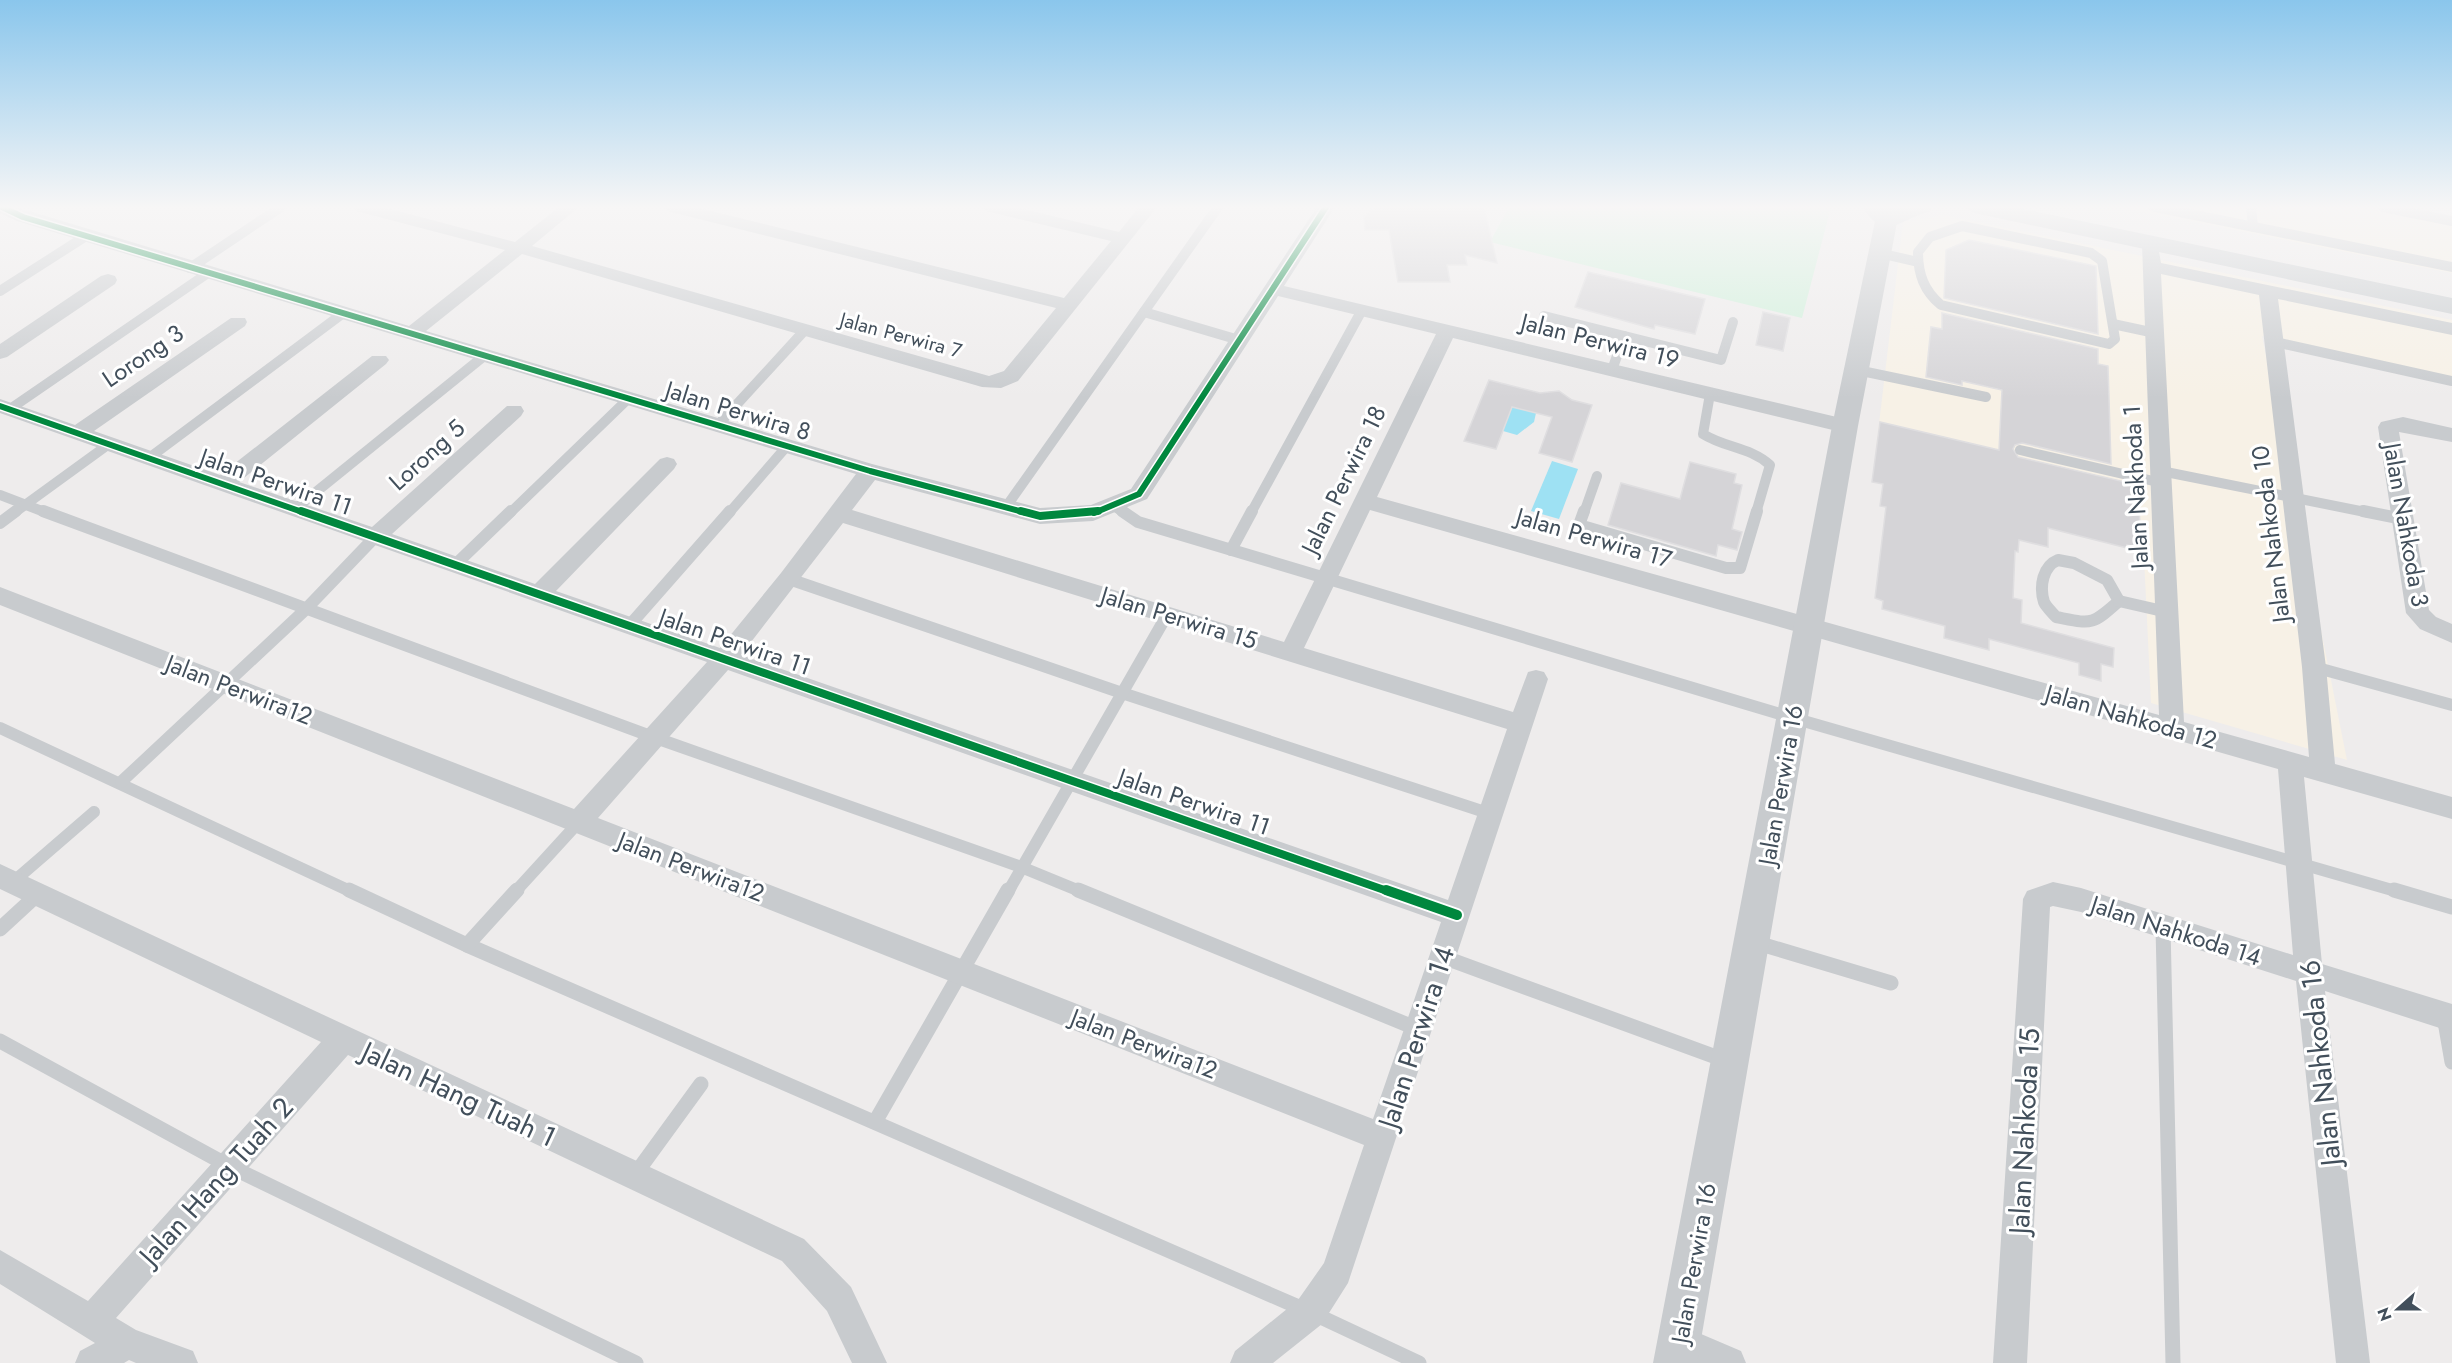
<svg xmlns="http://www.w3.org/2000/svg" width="2452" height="1363" font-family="Jost,sans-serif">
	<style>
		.commercial { fill: #f7f1e6 }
		.green { fill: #cef0da }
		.water { fill: #9ee1f3 }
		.building { fill: #d5d4d7; stroke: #dfdee0; stroke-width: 1.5 }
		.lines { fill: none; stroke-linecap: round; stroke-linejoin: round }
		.service-far2 { stroke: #c8cbce; stroke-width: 10 }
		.service-far1 { stroke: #c8cbce; stroke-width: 12 }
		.service { stroke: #c8cbce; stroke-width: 15 }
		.minor { fill: #c8cbce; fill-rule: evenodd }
		.tertiary { fill: #c8cbce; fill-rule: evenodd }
		.secondary { fill: #c9cdd0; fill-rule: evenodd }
		.cycleway-far2-casing { stroke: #fff; stroke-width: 9 }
		.cycleway-far1-casing { stroke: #fff; stroke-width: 11 }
		.cycleway-casing { stroke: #fff; stroke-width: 14 }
		.cycleway-far2 { stroke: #00873e; stroke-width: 6 }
		.cycleway-far1 { stroke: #00873e; stroke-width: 8 }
		.cycleway { stroke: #00873e; stroke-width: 10 }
		.labels { text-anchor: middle; stroke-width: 6; stroke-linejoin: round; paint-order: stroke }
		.far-street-label { font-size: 20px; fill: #424f5b; stroke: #fff }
		.street-label { font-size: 24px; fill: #424f5b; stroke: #fff }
		.near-street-label { font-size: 28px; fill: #424f5b; stroke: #fff }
	</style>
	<rect width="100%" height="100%" fill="#eeecec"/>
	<g class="commercial">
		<path d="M2118,207H2380L2452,221V273Z"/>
		<path d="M1943,215L2452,320V378L2262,336L2347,760L2151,703L2143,536L1874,466L1903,222Z"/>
	</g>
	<path class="green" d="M1509,207H1831L1802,318L1490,242Z"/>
	<g class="water">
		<path d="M1512,407L1536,413L1534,422L1517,435L1503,431Z"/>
		<path d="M1552,461L1578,469L1559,519L1531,511Z"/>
	</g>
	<g class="building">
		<path d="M1374,207H1484L1497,263L1465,255L1467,265H1447L1450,282H1398L1389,230H1365L1364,217Z"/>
		<path d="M1969,240L2096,266L2098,334L1944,298L1946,250Z"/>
		<path d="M1588,272L1705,299L1695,334L1655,325L1654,329L1575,307Z"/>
		<path d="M1763,312L1790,318L1783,351L1756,345Z"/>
		<path d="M1942,313L2098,349V364L2108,366L2111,464L2022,443L2015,445L2013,449L2018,457L2138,485L2141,548L2127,545V548L2048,528V547L2019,540L2018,552L2015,551L2013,598L2022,600L2021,623L2114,648L2113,667L2101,664V681L2079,675V663L1989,639V650L1944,638L1945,626L1882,609L1883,601L1875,598L1886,507L1880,506L1883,484L1872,482L1880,422L1999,450L2002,390L1962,381V385L1926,377L1931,327L1942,329Z"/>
		<path d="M1489,380L1540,393L1559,391L1572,400L1592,405L1572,462L1539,453L1552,417L1512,407L1496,449L1464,441Z"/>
		<path d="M1690,462L1736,474L1734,483L1742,485L1732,529L1742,532L1737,550L1718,545L1716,556L1608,525L1621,483L1680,499Z"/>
	</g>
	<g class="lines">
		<g class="service-far2">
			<path d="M2251,207L2253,227"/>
			<path d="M2383,207L2452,221"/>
			<path d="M1962,226L2091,253L2102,261L2115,339L2109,344L1941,305C1924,291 1918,274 1918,252L1930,237Z"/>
			<path d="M1879,253L1918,262"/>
			<path d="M190,268L281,207"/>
			<path d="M0,291L86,236"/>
			<path d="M1144,312L1239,340"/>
			<path d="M1544,316L1721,360L1733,322"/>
			<path d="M2113,324L2155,333"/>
			<path d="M2275,342L2452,381"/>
			<path d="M1612,370L1624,336"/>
			<path d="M1857,370L1986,397"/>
			<path d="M1710,394L1703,434C1725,448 1750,447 1770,465L1756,513"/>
			<path d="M10,409L208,273"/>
			<path d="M717,426L804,331"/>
			<path d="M2020,450L2162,483"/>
			<path d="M149,458L342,314"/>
			<path d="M2161,471L2370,513"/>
			<path d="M0,495L47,513"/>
			<path d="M1114,506L1124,513"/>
			<path d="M1006,507L1218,207"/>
			<path d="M295,509L484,356"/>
			<path d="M14,513L109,444"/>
			<path d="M510,513L628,399"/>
			<path d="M729,513L787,446"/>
			<path d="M1251,513L1362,310"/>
			<path d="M1584,513L1597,476"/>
		</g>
		<g class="service-far1">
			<path d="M43,511L653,737L1021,867L1082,892"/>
			<path d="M1122,511L1138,522L1793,718L2399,892"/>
			<path d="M1584,511L1579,525L1726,568H1740L1757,511"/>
			<path d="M2363,511L2403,519"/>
			<path d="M0,523L16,511"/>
			<path d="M1231,550L1252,511"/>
			<path d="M2058,560L2074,563L2107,580L2119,601C2091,626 2092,624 2056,617C2053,613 2046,607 2044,602C2039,586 2043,566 2058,560Z"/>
			<path d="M455,565L511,511"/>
			<path d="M789,579L1122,693L1491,814"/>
			<path d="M2119,601L2167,612"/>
			<path d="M629,626L730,511"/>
			<path d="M2314,667L2452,705"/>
			<path d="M0,728L352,892"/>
			<path d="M121,782L305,610L375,537"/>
			<path d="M13,882L94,812"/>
			<path d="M515,892L578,823"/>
			<path d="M1008,892L1167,615"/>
		</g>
		<g class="service">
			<path d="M349,890L467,945L1310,1312L1419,1363"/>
			<path d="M1078,890L1418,1029"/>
			<path d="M2394,890L2452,907"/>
			<path d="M2163,927L2173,1363"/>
			<path d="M0,929L38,894"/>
			<path d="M1754,942L1891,983"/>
			<path d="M467,945L517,890"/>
			<path d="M1443,957L1727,1061"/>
			<path d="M2444,1016L2452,1062"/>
			<path d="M0,1041L229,1166L636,1363"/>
			<path d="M875,1122L1008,890"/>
			<path d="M634,1176L701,1084"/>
		</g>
		<g class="minor">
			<path d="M0,207H16L409,326L505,250L356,211L353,207H383L515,242L559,207H579L532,246L989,376L1004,371L1056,308L667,211L664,207H695L1064,298L1111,241L986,211L983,207H1015L1119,232L1139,207H1157L1018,381L1001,388L982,387L522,254L426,331L872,464L1040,508L1091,505L1131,489L1317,207H1335L1284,286L1845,419L1852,421L1855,426L1852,431L1845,433L1453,338L1377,497L2159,715L2142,244L2145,240H2157L2161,263L2452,323V335L2278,299L2326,667L2335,764L2452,797V819L2304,777L2322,964L2452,1004V1032L2325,991L2370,1363H2336L2296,981L2081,912L2053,906L2050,907L2027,1363H1993L2023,899L2027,891L2053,882L2081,888L2293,955L2278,769L1370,510L1304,648L1513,712L1528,672L1536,670L1544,672L1548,679L1348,1283L1322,1324L1273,1363H1230L1235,1351L1298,1300L1324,1263L1364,1145L0,605V587L574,809L707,662L0,413V399L75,425L231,318H245L247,322L245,326L94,431L220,475L372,356H386L389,360L386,364L239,482L372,527L507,406H521L524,411L521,416L392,534L535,584L660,459L667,457L674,459L677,464L674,469L556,591L720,648L781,573L856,474L17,221L0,213ZM2161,274L2259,295L2302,667L2309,757L2184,722ZM1278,296L1436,334L1284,642L852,510L875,480L1040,524L1093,521L1147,499ZM843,523L1507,729L1448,900L741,655ZM728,670L1441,922L1373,1119L598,818Z"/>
			<path d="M2145,207H2181L2452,262V272L2154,212Z"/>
			<path d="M108,274L115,276L117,280L115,284L7,357L0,359V344L101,276Z"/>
			<path d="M2403,417L2452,428V442L2399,432L2429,610L2436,617L2452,624V643L2420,629L2406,613L2378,427L2381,422Z"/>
			<path d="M0,864L804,1239L851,1287L887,1363H852L827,1311L782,1261L348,1055L116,1318L136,1330L193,1351L198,1363H136L129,1360L124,1363H75L80,1351L95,1343L0,1284V1250L88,1301L321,1042L0,889Z"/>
			<path d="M1680,1325L1741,1351L1746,1363H1690L1668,1354L1663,1342L1668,1330Z"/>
		</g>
		<path class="tertiary" d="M1878,207H1900L1858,426L1697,1363H1653L1832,426Z"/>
		<g class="secondary">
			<path d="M1862,207H1933L1929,212C1896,220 1887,243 1862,207Z"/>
			<path d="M1967,207H2014L2452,298V314L1979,214L1971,212Z"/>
		</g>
		<defs>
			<g id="cycleway-far2">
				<path d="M2,207L23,217L870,471L1027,513"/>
				<path d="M0,406L305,513"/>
				<path d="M1094,513L1139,494L1326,207"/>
			</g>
			<g id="cycleway-far1">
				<path d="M301,511L1390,892"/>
				<path d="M1021,511L1040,516L1098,511"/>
			</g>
			<path id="cycleway" d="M1386,890L1457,915"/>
		</defs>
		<use href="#cycleway-far2" class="cycleway-far2-casing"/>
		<use href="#cycleway-far1" class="cycleway-far1-casing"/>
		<use href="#cycleway" class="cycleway-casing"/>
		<use href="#cycleway-far2" class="cycleway-far2"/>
		<use href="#cycleway-far1" class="cycleway-far1"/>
		<use href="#cycleway" class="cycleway"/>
	</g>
	<linearGradient id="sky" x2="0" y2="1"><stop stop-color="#8ac6ec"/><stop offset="0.52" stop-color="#f7f6f6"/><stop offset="1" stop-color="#f7f6f6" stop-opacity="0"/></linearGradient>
	<rect width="2452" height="398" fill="url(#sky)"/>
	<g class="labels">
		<g class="far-street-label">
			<text transform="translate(901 335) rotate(15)" y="7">Jalan Perwira 7</text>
		</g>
		<g class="street-label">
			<text transform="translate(1600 341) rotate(14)" y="8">Jalan Perwira 19</text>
			<text transform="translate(143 356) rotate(-34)" y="8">Lorong 3</text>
			<text transform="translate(738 411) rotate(17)" y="8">Jalan Perwira 8</text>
			<text transform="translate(427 455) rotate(-42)" y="8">Lorong 5</text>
			<text transform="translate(1344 480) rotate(-64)" y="8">Jalan Perwira 18</text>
			<text transform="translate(276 482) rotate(19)" y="8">Jalan Perwira 11</text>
			<text transform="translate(2136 487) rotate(-93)" y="8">Jalan Nakhoda 1</text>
			<text transform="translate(2406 525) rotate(80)" y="8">Jalan Nahkoda 3</text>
			<text transform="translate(2271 534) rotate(-97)" y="8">Jalan Nahkoda 10</text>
			<text transform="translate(1594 538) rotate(16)" y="8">Jalan Perwira 17</text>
			<text transform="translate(1179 618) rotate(17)" y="8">Jalan Perwira 15</text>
			<text transform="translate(735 642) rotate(19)" y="8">Jalan Perwira 11</text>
			<text transform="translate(239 690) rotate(21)" y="8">Jalan Perwira12</text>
			<text transform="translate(2131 717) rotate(16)" y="8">Jalan Nahkoda 12</text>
			<text transform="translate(1781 785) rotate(-80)" y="8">Jalan Perwira 16</text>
			<text transform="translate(1194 802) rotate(19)" y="8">Jalan Perwira 11</text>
			<text transform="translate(691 867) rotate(21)" y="8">Jalan Perwira12</text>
			<text transform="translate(2176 931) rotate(18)" y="8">Jalan Nahkoda 14</text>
			<text transform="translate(1144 1044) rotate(21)" y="8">Jalan Perwira12</text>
			<text transform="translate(1694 1263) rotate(-80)" y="8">Jalan Perwira 16</text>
		</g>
		<g class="near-street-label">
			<text transform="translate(1416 1037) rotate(-72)" y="10">Jalan Perwira 14</text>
			<text transform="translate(2320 1063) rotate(-96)" y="10">Jalan Nahkoda 16</text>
			<text transform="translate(459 1094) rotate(25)" y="10">Jalan Hang Tuah 1</text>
			<text transform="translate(2024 1131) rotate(-87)" y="10">Jalan Nahkoda 15</text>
			<text transform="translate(216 1181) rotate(-48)" y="10">Jalan Hang Tuah 2</text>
		</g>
	</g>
	<g transform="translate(2398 1309) rotate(249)" stroke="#ffffff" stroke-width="4.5" paint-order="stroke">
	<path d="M0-4.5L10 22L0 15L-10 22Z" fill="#424f5b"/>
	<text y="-9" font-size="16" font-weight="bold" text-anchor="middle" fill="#424f5b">N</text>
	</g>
</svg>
